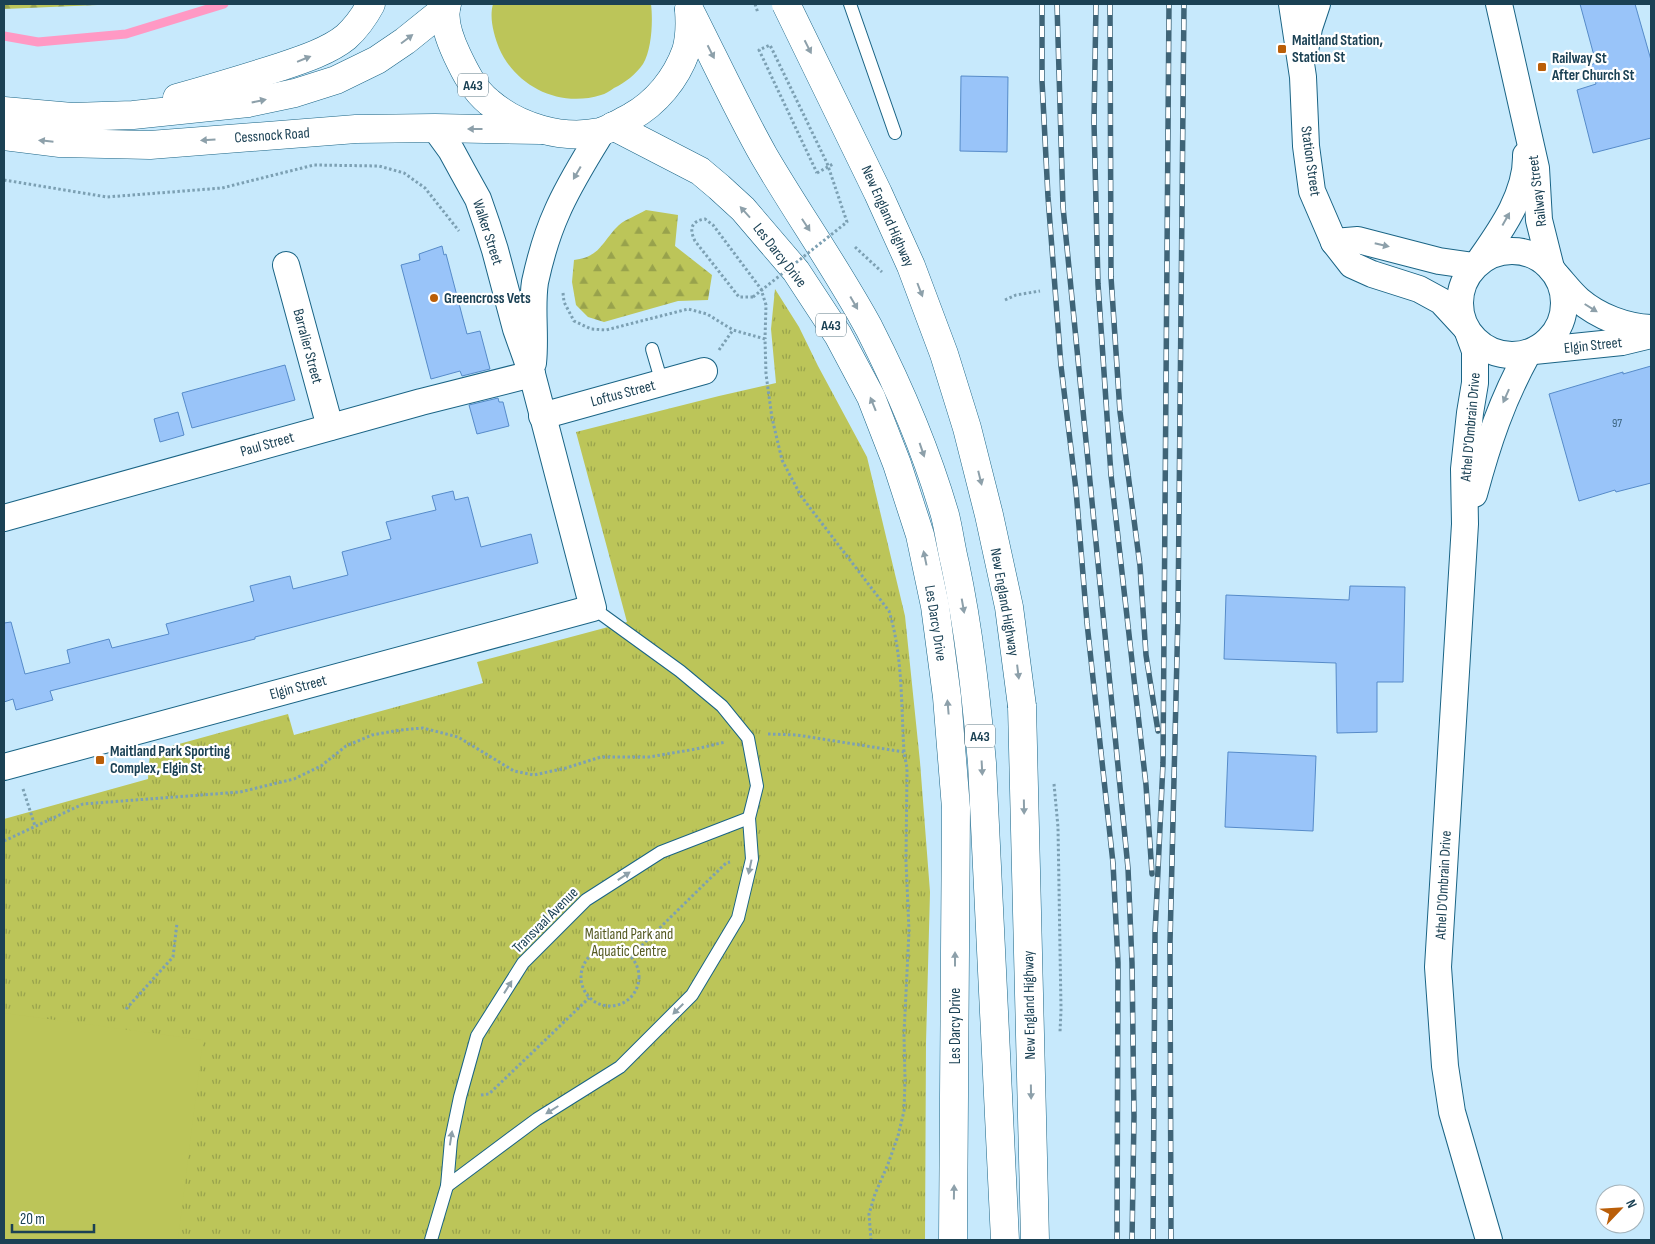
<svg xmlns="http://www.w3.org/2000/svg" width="1655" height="1244" font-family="'Sofia Sans Condensed',sans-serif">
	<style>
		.forest { fill: url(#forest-firs) }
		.park { fill: url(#park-tufts) }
		.garden { fill: #bcc559 }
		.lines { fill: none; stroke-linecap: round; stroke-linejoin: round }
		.stream { stroke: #ff99c4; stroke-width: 9 }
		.building { fill: #99c4f9; stroke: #568bc9 }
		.lane-casing { stroke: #1a6485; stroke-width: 14 }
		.street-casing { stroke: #1a6485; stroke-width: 28 }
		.primary-casing { stroke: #1a6485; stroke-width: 29 }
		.highway-casing { stroke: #1a6485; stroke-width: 29 }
		.path { stroke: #7ca0b3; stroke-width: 3; stroke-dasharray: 2.5 2.5; stroke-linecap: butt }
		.lane { stroke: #fff; stroke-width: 12 }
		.street { stroke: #fff; stroke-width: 26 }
		.primary { stroke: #fff; stroke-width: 28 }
		.highway { stroke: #fff; stroke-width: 28 }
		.rail-casing { stroke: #3f6477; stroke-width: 5.5 }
		.rail { stroke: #fff; stroke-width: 4; stroke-dasharray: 11; stroke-linecap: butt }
		.highway-bridge-casing { stroke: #1a6485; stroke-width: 29; stroke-linecap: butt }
		.path-bridge { stroke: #7ca0b3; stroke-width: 3; stroke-dasharray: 2.5 2.5; stroke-linecap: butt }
		.highway-bridge { stroke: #fff; stroke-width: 28 }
		.oneway { fill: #8da0aa }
		.poi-dot { fill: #ba5e08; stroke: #fff; stroke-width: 2 }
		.labels { text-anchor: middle; stroke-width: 4.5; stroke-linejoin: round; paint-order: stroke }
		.number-label { font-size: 12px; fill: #3a627d }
		.shield { fill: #fff; stroke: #5f7a87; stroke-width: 1 }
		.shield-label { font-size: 14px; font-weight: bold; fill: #1b4154 }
		.poi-label { font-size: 15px; font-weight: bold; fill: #1b4154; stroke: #fff; text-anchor: start }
		.street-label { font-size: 15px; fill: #1b4154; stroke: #fff }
		.park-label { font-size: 15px; fill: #545921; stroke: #fff }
	</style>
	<defs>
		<pattern id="forest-firs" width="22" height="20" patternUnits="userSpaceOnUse" patternTransform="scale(1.25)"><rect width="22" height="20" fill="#bcc559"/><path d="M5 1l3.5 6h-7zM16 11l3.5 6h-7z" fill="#98a24c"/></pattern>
		<pattern id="park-tufts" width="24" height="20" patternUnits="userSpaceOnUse" patternTransform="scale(1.25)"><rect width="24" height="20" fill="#bcc559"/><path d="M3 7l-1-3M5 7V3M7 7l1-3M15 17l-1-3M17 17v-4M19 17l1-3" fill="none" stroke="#98a24c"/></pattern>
	</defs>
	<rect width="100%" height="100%" fill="#c7e9fc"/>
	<g class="forest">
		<path d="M4,4H121L4,9Z"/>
		<path d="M646,210L678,215L675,246L712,275L708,300L678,301L604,322L588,317L576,305L572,282L574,260C601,257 602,241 619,225C626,219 638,215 646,210Z"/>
	</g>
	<path class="park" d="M775,289L799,327L818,366L867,457L905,616L920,762L930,892L926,1043L925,1240H4V819L148,779L150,752L288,714L294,735L483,683L477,662L627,622L576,432L719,396L776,383L771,329Z"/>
	<g class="garden">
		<path d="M493,4H651C653,20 652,49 643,64C636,74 625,83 614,88C610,91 605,94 601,95C560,108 516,87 499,48C494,35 489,18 493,4Z"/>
		<path d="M4,1013L203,1040L178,1240H4Z"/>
	</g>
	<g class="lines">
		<path class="stream" d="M4,36L38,42L126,34L224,4"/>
	</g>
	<g class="building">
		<path d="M1580,4H1635L1651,60V138L1593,153L1577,90L1596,84L1590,65L1596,63Z"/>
		<path d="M961,76L1008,77L1007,152L960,151Z"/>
		<path d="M442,246L444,255L446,254L467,334L480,331L490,369L462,376L460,371L431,379L401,265L420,260L419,254Z"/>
		<path d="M285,365L295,400L192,428L182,393Z"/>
		<path d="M1651,366V483L1616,492L1615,490L1579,501L1549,394L1623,372V374Z"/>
		<path d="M498,398L499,402H503L509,426L477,434L469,405Z"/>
		<path d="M178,412L184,435L160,442L154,419Z"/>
		<path d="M453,491L455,500L468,497L481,547L531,534L538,563L255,637V639L50,691L53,700L16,710L13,699L4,702V623L11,622L25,674L70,663L67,650L109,639L112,648L169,634L166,624L254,601L250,586L290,576L293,589L348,575L342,552L391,539L386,522L436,510L432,496Z"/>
		<path d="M1350,586L1405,587L1403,682H1377V732L1337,733L1336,663L1224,659L1226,595L1349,600Z"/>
		<path d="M1228,752L1316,756L1313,831L1225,827Z"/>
	</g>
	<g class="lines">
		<defs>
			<g id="lane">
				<path d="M850,4L895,133"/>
				<path d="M652,349L662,383"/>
				<path d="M447,1186L537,1119L620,1067L692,995L738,918L752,859L749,818L757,786L748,738L722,706L680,671L593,608"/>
				<path d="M431,1240L447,1186L451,1140L460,1097L477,1036L523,963L586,900L661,852L749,818"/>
			</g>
			<g id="street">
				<path d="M1292,4L1303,77L1306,146L1312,191L1334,242L1352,265L1372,274L1419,289L1441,301L1465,327"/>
				<path d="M1499,4L1536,168L1539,220L1551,268"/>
				<path d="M1305,51L1309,28L1317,4"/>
				<path d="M1334,242L1358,240L1439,261L1474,266"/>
				<circle cx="1512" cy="303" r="52"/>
				<path d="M1480,260C1501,230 1527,194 1526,155"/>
				<path d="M286,265L330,427"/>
				<path d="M1558,277C1565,285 1571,293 1579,300C1599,317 1626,327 1651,328"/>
				<path d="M1468,332L1475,351V383L1470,413L1464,469L1465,524L1438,967L1445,1066L1452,1112L1489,1240"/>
				<path d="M1534,351L1622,342L1651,335"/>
				<path d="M533,363C536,336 531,308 535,282C540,259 547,234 557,212C569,184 586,158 602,131"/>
				<path d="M542,416L704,371"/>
				<path d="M1474,494C1488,442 1502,400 1528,353"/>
				<path d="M4,518L421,402L532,374"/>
				<path d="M4,767L593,608L532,374L516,329L495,250L487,225L478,199L463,172L451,150L435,128"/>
			</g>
			<g id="primary">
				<path d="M177,98C212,88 246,78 280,67C301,60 329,51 346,37C357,27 364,17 371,4"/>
				<path d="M4,111L72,117L133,115L248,103L295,93L336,80L377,60L405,41L446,8"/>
				<path d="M4,136L60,143L150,145L356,129L435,128L541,130"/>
			</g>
			<g id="highway">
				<path d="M447,4C442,20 450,40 457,55C465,72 474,90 489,102C518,127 562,140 600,132C611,129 621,122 631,117C656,103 676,79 686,51C690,38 690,24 689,10"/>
				<path d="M689,9C714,58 737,108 764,156C798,214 837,269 869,328C898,385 927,453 945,515C949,531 951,548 955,564C969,630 976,696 982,763L1005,1240"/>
				<path d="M613,126L700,171L719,187L743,209L796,271L838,335L871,397L897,464L920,535L935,606L947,697L956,808L953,1240"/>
				<path d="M1022,706L1035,1240"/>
			</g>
		</defs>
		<use href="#lane" class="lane-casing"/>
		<use href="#street" class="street-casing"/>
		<use href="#primary" class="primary-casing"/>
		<use href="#highway" class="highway-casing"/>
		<g class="path">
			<path d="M755,4L758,13"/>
			<path d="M817,173L833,164"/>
			<path d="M4,180L107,197L222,188L314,165L379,166L404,173L425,188L459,231"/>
			<path d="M855,247L882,272"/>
			<path d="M563,293L564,302L574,321L591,329L606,330L688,309L707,314L733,330L765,339L766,374L772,418L782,460L801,496L889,611C903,656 901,705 904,752"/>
			<path d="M753,297H739L695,241C689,229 691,221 705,219L713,225L761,289L766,305L765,339"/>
			<path d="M1005,300L1016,295L1040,291"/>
			<path d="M719,350L733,330"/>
			<path d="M768,734L797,735L904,752L907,768L906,861L909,931L904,1034L905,1080L904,1111L898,1136L888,1164L875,1194L869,1214L871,1240"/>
			<path d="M1054,784L1058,827L1061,1010L1060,1032"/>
			<path d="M23,789L35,826"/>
			<path d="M4,841L83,804L240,792L294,779L321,766L346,746L372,735L400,730L423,728L458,737L514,771L534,775L566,768L601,757H649L696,749L725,742"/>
			<circle cx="610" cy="977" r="29"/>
			<path d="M631,956L726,863L730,862"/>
			<path d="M126,1009L173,957L177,923"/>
			<path d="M481,1095L489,1094L589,998"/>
		</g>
		<use href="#lane" class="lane"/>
		<use href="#street" class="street"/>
		<use href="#primary" class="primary"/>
		<use href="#highway" class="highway"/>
		<defs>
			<g id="rail">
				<path d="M1042,4V81L1048,197L1061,366L1076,490L1087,623L1113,863L1118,963L1117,1240"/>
				<path d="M1057,4L1063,207L1128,868L1132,963L1134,1116L1132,1240"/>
				<path d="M1096,4L1094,122L1098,284L1111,475L1146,785L1152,874"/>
				<path d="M1110,4L1111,277L1120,412L1140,566L1146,655L1158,731"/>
				<path d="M1153,1240L1155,934L1163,763L1169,4"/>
				<path d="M1171,1240L1170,943L1178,615L1184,4"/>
			</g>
		</defs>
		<use href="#rail" class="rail-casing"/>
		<use href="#rail" class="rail"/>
		<defs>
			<path id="highway-bridge" d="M786,4L878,193L911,266L944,354L967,428L989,515L1009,607L1022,706"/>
		</defs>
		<use href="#highway-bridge" class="highway-bridge-casing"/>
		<path class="path-bridge" d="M753,297L847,222L827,163L770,45L759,50L817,173"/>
		<use href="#highway-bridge" class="highway-bridge"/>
	</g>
	<defs><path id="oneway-solid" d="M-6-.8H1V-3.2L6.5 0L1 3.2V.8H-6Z" transform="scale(1.25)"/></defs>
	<g class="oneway">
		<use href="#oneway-solid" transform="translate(407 39) rotate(-37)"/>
		<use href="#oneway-solid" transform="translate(808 47) rotate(63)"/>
		<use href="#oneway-solid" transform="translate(711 52) rotate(63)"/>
		<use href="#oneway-solid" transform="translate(304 59) rotate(-22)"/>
		<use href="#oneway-solid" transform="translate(259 101) rotate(-12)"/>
		<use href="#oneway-solid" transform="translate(475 129) rotate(-180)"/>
		<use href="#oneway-solid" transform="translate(208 140) rotate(176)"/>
		<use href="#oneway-solid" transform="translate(46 141) rotate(-174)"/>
		<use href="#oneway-solid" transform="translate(577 173) rotate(120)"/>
		<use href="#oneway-solid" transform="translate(745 212) rotate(-132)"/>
		<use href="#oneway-solid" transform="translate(1506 219) rotate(-61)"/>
		<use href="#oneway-solid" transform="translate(806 225) rotate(57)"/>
		<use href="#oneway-solid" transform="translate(1382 245) rotate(13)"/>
		<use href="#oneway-solid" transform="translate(920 290) rotate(69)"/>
		<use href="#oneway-solid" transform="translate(854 303) rotate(60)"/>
		<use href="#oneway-solid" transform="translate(1591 308) rotate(32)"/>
		<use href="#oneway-solid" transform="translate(1506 396) rotate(114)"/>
		<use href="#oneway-solid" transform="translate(873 404) rotate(-112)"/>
		<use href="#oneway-solid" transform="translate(922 450) rotate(71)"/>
		<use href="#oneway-solid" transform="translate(980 478) rotate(76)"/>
		<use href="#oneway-solid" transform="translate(925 558) rotate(-102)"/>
		<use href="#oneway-solid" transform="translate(963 606) rotate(80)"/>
		<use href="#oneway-solid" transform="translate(1018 672) rotate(83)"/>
		<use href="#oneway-solid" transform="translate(948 707) rotate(-95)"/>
		<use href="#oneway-solid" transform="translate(982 768) rotate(87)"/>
		<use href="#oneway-solid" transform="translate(1024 807) rotate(89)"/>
		<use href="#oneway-solid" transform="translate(750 867) rotate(102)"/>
		<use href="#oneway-solid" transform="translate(624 876) rotate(-33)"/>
		<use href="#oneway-solid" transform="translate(955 959) rotate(-90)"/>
		<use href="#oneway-solid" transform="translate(508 987) rotate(-58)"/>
		<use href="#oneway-solid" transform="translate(678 1009) rotate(135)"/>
		<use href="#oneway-solid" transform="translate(1031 1092) rotate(89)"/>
		<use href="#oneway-solid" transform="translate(552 1110) rotate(148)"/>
		<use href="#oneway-solid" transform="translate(451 1138) rotate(-81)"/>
		<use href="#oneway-solid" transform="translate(954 1192) rotate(-89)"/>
	</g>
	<g class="poi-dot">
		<rect x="1277" y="44" width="10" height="10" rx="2.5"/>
		<rect x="1537" y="62" width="10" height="10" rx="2.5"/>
		<circle cx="434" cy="298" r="5"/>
		<rect x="95" y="755" width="10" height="10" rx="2.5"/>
	</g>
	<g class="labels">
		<g class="number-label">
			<text x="1617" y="427">97</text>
		</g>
		<g class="shield">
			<rect x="458" y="73.5" width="30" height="23" rx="4"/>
			<rect x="816" y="313.5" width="30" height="23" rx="4"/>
			<rect x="965" y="724.5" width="30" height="23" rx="4"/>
		</g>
		<g class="shield-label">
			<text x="473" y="90">A43</text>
			<text x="831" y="330">A43</text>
			<text x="980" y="741">A43</text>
		</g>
		<g class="poi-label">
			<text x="1292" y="45">Maitland Station,<tspan x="1292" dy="17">Station St</tspan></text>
			<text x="1552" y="63">Railway St<tspan x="1552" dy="17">After Church St</tspan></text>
			<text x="444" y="303">Greencross Vets</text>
			<text x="110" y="756">Maitland Park Sporting<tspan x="110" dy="17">Complex, Elgin St</tspan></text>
		</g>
		<g class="street-label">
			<text transform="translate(272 135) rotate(-4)" y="5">Cessnock Road</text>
			<text transform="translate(1311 161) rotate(82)" y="5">Station Street</text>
			<text transform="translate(1537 191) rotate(-97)" y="5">Railway Street</text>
			<text transform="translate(888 216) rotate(66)" y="5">New England Highway</text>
			<text transform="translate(488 232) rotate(72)" y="5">Walker Street</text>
			<text transform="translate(780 255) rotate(52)" y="5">Les Darcy Drive</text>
			<text transform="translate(1593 345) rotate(-6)" y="5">Elgin Street</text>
			<text transform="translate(308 346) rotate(75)" y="5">Barralier Street</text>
			<text transform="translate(623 393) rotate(-15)" y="5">Loftus Street</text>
			<text transform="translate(1470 427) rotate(-85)" y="5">Athel D'Ombrain Drive</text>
			<text transform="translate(267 444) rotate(-16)" y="5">Paul Street</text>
			<text transform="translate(1005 602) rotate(80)" y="5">New England Highway</text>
			<text transform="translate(936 623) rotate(81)" y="5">Les Darcy Drive</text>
			<text transform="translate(298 687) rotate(-15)" y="5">Elgin Street</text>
			<text transform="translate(1443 885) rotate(-87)" y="5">Athel D'Ombrain Drive</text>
			<text transform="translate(545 920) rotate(-45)" y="5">Transvaal Avenue</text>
			<text transform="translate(1029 1005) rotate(-91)" y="5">New England Highway</text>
			<text transform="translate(955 1026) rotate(-90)" y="5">Les Darcy Drive</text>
		</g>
		<g class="park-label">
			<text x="629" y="939">Maitland Park and<tspan x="629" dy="17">Aquatic Centre</tspan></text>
		</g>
	</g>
	<rect width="1655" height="1244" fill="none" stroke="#1b4154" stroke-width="10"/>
	<g transform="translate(1620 1209) rotate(65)"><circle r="24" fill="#ffffff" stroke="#a4b3bb"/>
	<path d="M0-4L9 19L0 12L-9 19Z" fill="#ba5e08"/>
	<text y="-8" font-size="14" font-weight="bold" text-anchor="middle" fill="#1b4154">N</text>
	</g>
	<path d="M12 1224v8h82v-8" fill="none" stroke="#1b4154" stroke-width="2.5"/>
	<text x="20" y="1224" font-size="15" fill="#1b4154" stroke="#ffffff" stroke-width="4" paint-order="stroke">20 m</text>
</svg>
